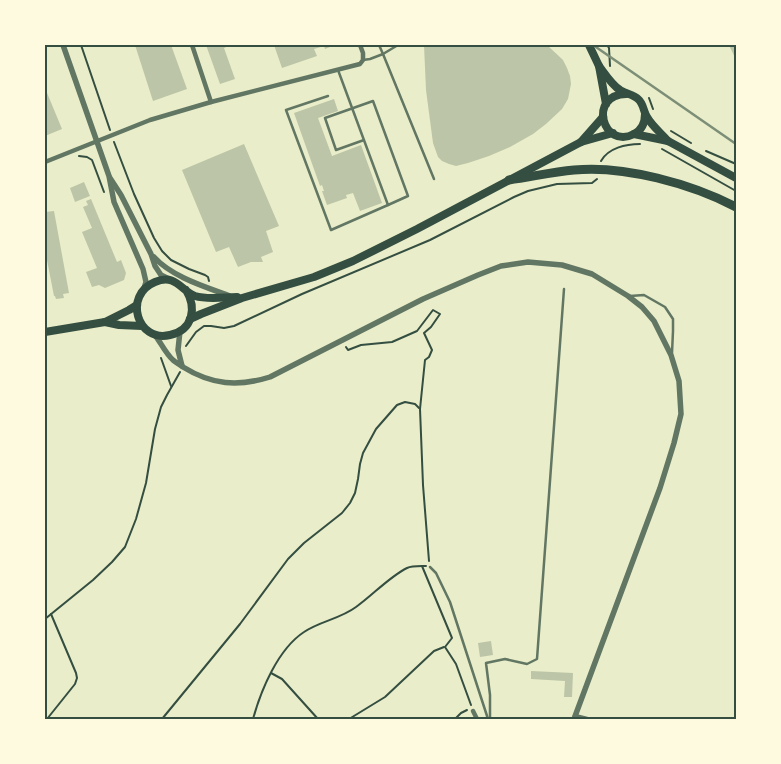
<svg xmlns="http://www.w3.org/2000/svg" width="781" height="764" font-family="'Space Grotesk',sans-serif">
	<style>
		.building { fill: #bcc5a7 }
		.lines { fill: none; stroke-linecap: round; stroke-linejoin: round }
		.path { stroke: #344e41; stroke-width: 2 }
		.service { stroke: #617663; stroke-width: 2.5 }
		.minor { stroke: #617663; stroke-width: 4.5 }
		.tertiary { stroke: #617663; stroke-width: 5.5 }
		.primary { stroke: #344e41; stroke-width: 8 }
		.motorway { stroke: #344e41; stroke-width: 9 }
		.rail { stroke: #7c8e77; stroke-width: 2.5 }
		.neatline { fill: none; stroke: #344e41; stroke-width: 2 }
	</style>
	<rect width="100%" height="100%" fill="#e9edc9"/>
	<g class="building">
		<path d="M135,45H171L187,89L153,101Z"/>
		<path d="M206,45H231L224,48L235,79L220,84Z"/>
		<path d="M274,45H335L325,49L324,46L314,49L317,56L282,68Z"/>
		<path d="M424,45H547L563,60L567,68L570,76L571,84L568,99L562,109L546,124L533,134L510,147L489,156L468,163L456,166L449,164L442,161L438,157L433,143L426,90Z"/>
		<path d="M729,45H736V60Z"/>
		<path d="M45,88L62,129L45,136Z"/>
		<path d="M334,99L338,111L318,118L332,156L361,145L382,203L360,211L353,193L346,195L347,198L327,205L322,191H324L322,185L320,186L294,113Z"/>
		<path d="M244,144L279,226L266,231L273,252L261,257L263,262H251L238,267L229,247L216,252L182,170Z"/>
		<path d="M84,182L90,196L75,202L70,188Z"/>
		<path d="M91,199L117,262L121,260L126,273L124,280L105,288L99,285L92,287L86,272L97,268L82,232L92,228L83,207L88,205L86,201Z"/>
		<path d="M54,211L69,293L63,294L64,298L56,299L55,296H54L47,260H45V212Z"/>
		<path d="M491,641L493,655L480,657L478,643Z"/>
		<path d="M531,671L573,673L572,697H564L565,681L531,679Z"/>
	</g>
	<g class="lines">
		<g class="path">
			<path d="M81,45L110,130"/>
			<path d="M607,45L609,48L610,66"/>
			<path d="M649,98L653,109"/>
			<path d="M671,131L691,143"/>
			<path d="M114,142L134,194L154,238L162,251L171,260L189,269L205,275L208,277L209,281"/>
			<path d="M662,149L736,191"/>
			<path d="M706,151L736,164"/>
			<path d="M79,156L87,157L92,160L104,192"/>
			<path d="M601,161C608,148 626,144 640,144"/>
			<path d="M186,346L196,332L204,326H211L224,328L234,326L302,294L430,240L514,197L528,191L557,184L592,183L597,179"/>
			<path d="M346,347L348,350L361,345L392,342L417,331L433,310L440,314L431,327L424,333L432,350L429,357L425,360L420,409L423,485L429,561"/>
			<path d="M161,358L171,386"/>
			<path d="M426,566H422L452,638L445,647L456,664L471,705"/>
			<path d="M45,619L93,580L112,562L125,547L136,519L146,483L155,429L161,407L167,395L180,372"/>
			<path d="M271,673L282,679L318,719"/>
			<path d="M47,719L75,684L77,678L76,673L51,614"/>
			<path d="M162,719L240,624L288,559L304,543L342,513L350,503L355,493L358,479L360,464L363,453L376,429L397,405L405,402L415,404L419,408"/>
			<path d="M253,719C261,690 278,649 304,632C320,621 340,619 356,607C373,595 389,577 407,568C411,566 417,566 422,566"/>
			<path d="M349,719L385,697L434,651L444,647"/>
			<path d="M455,719L461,713L467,710"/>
		</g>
		<g class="service">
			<path d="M398,45L383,54L434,179"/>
			<path d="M363,60L370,59L383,54L379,45"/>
			<path d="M338,70C355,115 371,160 388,205L408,196L373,101L325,118L336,150L364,140"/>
			<path d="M328,96L286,110L331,230L388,205"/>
			<path d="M630,296L644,295L665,307L673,319V331L672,353"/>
			<path d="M430,567L436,573L450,602L488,719"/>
			<path d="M490,719V695L486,663L505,659L527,664L537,659L564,289"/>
		</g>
		<g class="minor">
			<path d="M192,45L211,102"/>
			<path d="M45,162L150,120L211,102L360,64L363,60V53L360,45"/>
			<path d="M473,711L477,719"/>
			<path d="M575,716L587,719"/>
		</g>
		<g class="tertiary">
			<path d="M63,45L109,176L114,202L143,269L146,282L144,288"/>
			<path d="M110,178L121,195L151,254L155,266L161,275L169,279"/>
			<path d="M154,257C172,277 206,287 230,296"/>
			<path d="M180,331L178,350L182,366"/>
			<path d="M155,335C161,343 166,354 173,360C176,363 180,364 183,367C212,385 238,387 270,377L423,299L478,275L501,266L528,262L562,265L592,274L628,296L642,307L654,321L671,355L679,381L681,414L674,443L660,488L574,719"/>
		</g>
		<g class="primary">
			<path d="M589,45L599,66L606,104"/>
			<path d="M599,66C605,74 612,85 620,90C626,94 633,94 638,99C644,104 643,111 647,117C652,126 661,133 668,141"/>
			<path d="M626,94C587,95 603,150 634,134C642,130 645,123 645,114"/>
			<path d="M634,134L668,141L736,178"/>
			<path d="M581,142L603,117"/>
			<path d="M186,290C197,308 193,330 170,335C137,343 123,295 155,282C176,273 181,291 195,296C208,300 224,297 237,297"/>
			<path d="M190,319L201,314L242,298L314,277L353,261L417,229L581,142L613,133"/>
			<path d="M105,322L119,325L142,326"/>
			<path d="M45,332L105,322L129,310L137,305"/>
		</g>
		<path class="motorway" d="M509,180C531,177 552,172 574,170C624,165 692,184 736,207"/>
		<path class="rail" d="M593,45L736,144"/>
	</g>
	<rect width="781" height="764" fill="none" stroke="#fefae0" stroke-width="92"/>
	<rect x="46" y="46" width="689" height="672" class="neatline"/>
</svg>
